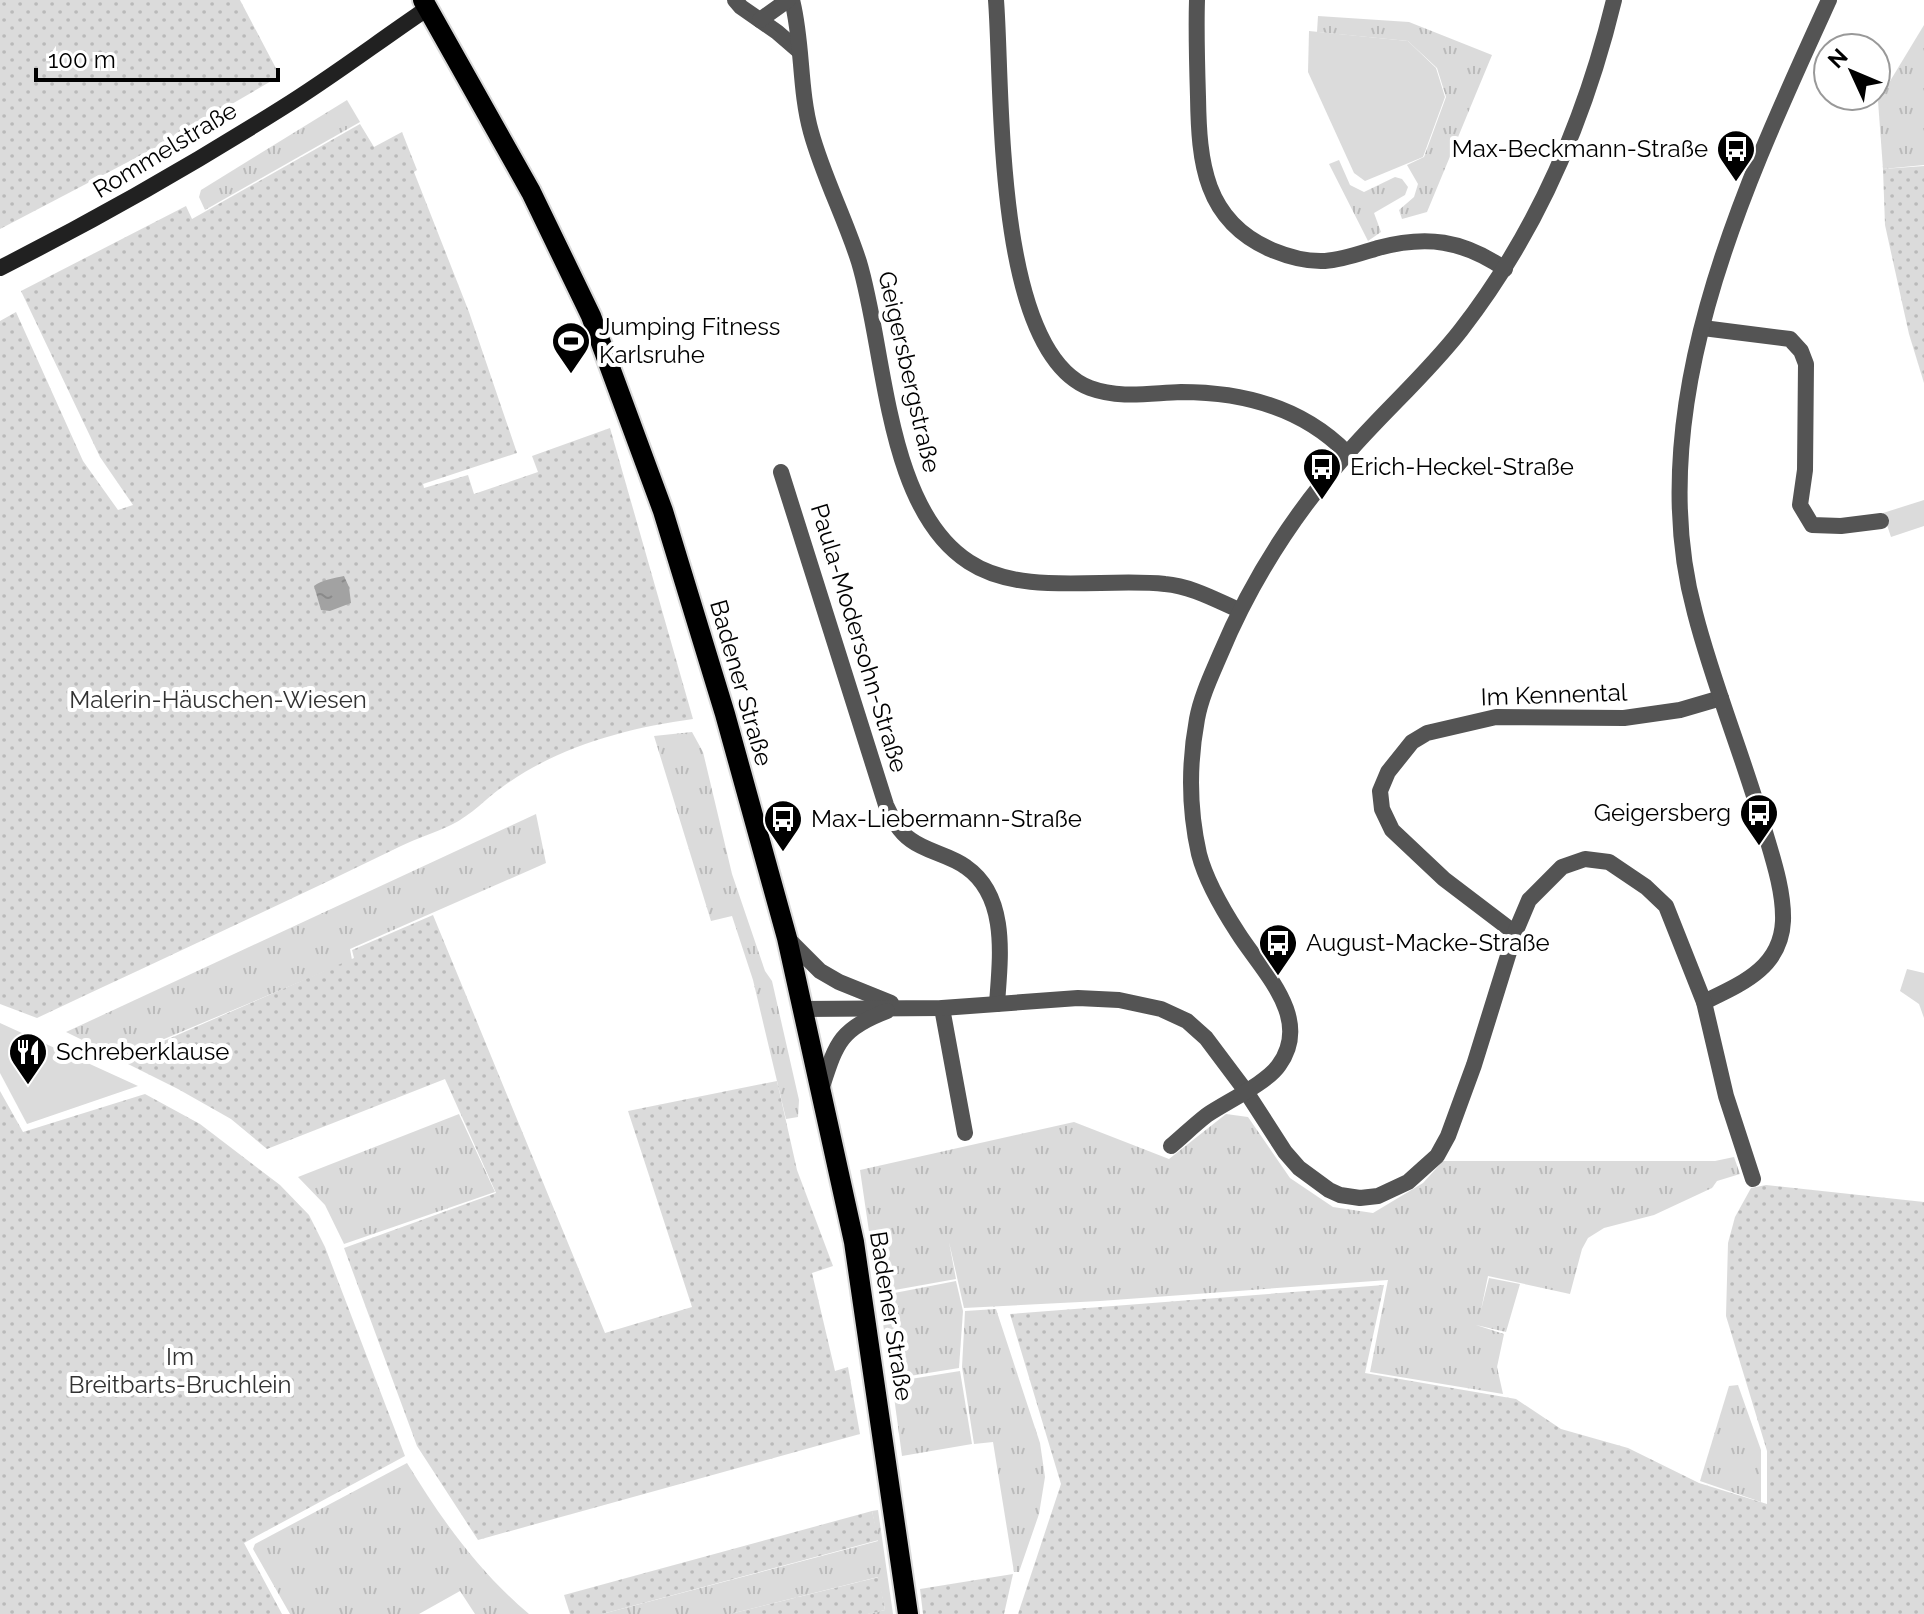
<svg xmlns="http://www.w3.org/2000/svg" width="1924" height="1614" font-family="Raleway,sans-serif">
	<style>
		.grass { fill: url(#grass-tufts) }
		.park { fill: #dbdbdb }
		.garden { fill: url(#garden-dots) }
		.water { fill: url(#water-ripples) }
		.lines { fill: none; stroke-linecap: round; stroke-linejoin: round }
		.primary-casing { stroke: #dbdbdb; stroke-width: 24 }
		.minor { stroke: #545454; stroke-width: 16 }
		.secondary { stroke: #212121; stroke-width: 16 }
		.primary { stroke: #000; stroke-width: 20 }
		.labels { text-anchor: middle; stroke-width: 8; stroke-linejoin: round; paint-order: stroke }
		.poi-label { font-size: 24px; fill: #000; stroke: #fff; text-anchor: start }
		.street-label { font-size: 24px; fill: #000; stroke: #fff }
		.park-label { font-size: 24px; fill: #323232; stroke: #fff }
	</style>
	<defs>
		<pattern id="grass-tufts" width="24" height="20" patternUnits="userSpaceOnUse" patternTransform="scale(2)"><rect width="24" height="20" fill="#dbdbdb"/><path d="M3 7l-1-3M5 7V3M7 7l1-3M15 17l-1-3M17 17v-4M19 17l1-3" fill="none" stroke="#bababa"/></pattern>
		<pattern id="garden-dots" width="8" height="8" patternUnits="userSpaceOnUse" patternTransform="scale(2)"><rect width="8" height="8" fill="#dbdbdb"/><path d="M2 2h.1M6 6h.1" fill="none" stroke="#bababa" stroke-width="1.8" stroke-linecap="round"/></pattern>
		<pattern id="water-ripples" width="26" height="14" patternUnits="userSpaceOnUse" patternTransform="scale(2)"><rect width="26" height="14" fill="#a2a2a2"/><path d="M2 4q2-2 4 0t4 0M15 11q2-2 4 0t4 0" fill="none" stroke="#8a8a8a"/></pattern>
	</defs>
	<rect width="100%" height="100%" fill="#fff"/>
	<g class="grass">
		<path d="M1318,16L1409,22L1492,55L1427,212L1402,219L1399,210L1414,197L1418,184L1407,165L1424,157L1446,97L1437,68L1408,41L1317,32Z"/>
		<path d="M1924,25V165L1883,169L1878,101Z"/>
		<path d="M347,100L360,122L205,210L199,197L201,190Z"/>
		<path d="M1339,160L1350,185L1364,192L1395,177L1402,179L1408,187L1405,195L1374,213L1381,232L1368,241L1329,164Z"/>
		<path d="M692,732L703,752L732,874L765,971L772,981L799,1100L798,1117L786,1119L753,980L732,916L711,921L654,736Z"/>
		<path d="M536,814L546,863L350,949L352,960L119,1058L66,1032Z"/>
		<path d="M459,1114L495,1192L344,1244L325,1205L298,1177Z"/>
		<path d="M1226,1114L1248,1117L1290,1178L1333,1207L1373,1213L1423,1183L1443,1161H1715L1734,1157L1740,1174L1717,1181L1712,1188L1654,1215L1604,1228L1588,1238L1582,1249L1570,1294L1488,1276L1481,1310L1489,1278L1520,1284L1506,1332L1476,1325L1504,1334L1497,1367L1503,1394L1370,1372L1388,1280L1100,1301L964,1308L949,1242L956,1279L878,1293L860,1170L1074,1122L1169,1159Z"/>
		<path d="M956,1281L963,1311L959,1368L891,1379L879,1296Z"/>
		<path d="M996,1309L1040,1443L1045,1477L1039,1514L1019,1572H1014L993,1442L974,1444L962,1367L965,1311Z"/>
		<path d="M960,1371L972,1444L902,1456L892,1382Z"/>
		<path d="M1738,1385L1761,1450V1502L1700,1481L1729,1386Z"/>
		<path d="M407,1463C441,1519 479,1572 529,1614H475L460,1591L419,1614H290L253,1549L255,1544Z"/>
		<path d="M878,1510L893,1614H868L885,1610L878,1577L730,1614H602L878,1541L872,1511Z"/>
	</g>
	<g class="park">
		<path d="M1309,31L1408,41L1436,68L1445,97L1423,157L1365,181L1354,173L1308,72Z"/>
		<path d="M1924,500V526L1891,537L1883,513Z"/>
		<path d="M1907,969L1924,973V1018L1919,1004L1900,991Z"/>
		<path d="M0,1023L138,1086L27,1124L0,1073Z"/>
	</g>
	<g class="garden">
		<path d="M0,0H240L280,76L168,141L0,229Z"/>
		<path d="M360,124L374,147L402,132L417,170L414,172L469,312L517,453L423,484L424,488L468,475L474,494L538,472L532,456L610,428L693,719C627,728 560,746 505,785C486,798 472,815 451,825C435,833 417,838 401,846C280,905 158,961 37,1018L0,1004V321L16,312L83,461L118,510L133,505L100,457L21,291L186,206L192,219Z"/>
		<path d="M1924,166V383L1909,334L1885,225L1883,169Z"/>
		<path d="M433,915L605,1333L692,1307L628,1111L777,1081L797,1170L833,1266L812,1273L835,1371L848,1367L860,1434L478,1540L417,1446L344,1248L496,1193L445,1079L267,1149L231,1119L178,1089L120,1060L354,958L352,950Z"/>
		<path d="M0,1091L23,1132L145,1094L200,1124L280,1185L309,1215L325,1247L405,1456L244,1543L282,1614H0Z"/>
		<path d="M1766,1185L1924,1202V1614H1018L1061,1484L1010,1314L1384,1285L1365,1373L1516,1399L1561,1429L1628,1448L1699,1483L1767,1504V1451L1726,1316L1728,1243L1735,1217L1751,1188Z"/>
		<path d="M872,1511L879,1540L602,1614H570L564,1595Z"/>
		<path d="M1013,1574L1004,1614H923L920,1589Z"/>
		<path d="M879,1577L885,1610L868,1614H730Z"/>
	</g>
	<path class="water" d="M344,576L349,587L351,603L330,611L321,610L314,586C321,580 335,578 344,576Z"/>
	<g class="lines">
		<defs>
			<path id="primary" d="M423,0L531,192L591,316L663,511L725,714L787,938L854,1242L908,1614"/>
		</defs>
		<use href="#primary" class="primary-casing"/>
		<g class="minor">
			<path d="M735,0L741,7L777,32L799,51"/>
			<path d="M792,0C803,43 799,89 811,132C823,176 845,218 859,262C886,351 885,508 969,562C1022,597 1105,577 1165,584C1191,586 1216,600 1239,610"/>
			<path d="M996,0C1003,88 993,351 1090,388C1120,399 1150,393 1181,392C1243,392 1302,407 1347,453"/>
			<path d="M1197,0C1196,32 1197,65 1198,97C1199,162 1204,221 1272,250C1289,257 1306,262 1325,261C1343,260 1361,253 1378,248C1427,235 1462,240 1505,269"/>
			<path d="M760,20L788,0"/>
			<path d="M1703,328L1790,339L1801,351L1806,364L1805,470L1800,505L1812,525L1841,526L1881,521"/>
			<path d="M781,472L886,805C892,818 899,832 911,840C927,852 950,855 966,867C1009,897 1000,959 997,1004"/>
			<path d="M1515,933L1444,879L1392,830L1382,809L1380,791L1388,772L1412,742L1427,733L1496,717L1624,718L1680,710L1721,698"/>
			<path d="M787,938L820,971L839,982L891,1003"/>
			<path d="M1704,1002C1741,984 1781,968 1783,921C1784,892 1773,859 1765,832C1744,758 1714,687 1695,613C1639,408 1745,184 1829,0"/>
			<path d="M942,1008L965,1133"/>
			<path d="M802,1009L942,1008L1078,998L1119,1000L1161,1009L1187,1021L1206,1038L1245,1090L1285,1152L1299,1168L1329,1190L1340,1195L1360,1198L1378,1196L1408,1182L1437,1156L1448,1136L1474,1065L1515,933L1529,900L1562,867L1585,859L1609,862L1646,887L1666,906L1704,1002L1726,1096L1753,1179"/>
			<path d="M821,1090C836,1044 839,1029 887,1011"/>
			<path d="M1171,1146C1183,1136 1194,1125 1207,1115C1226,1102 1267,1083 1279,1065C1313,1018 1262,971 1238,933C1223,910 1206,881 1199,854C1189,810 1189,762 1197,719C1201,697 1211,676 1220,655C1251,581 1293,515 1346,455C1383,412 1426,375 1461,330C1537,232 1585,120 1614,0"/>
		</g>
		<path class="secondary" d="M0,268C97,219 190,166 282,108C332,77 379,41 428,8"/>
		<use href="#primary" class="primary"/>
	</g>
	<defs>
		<symbol id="bus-pin" viewBox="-11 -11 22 30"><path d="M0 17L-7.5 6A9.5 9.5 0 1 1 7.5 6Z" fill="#000" stroke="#fff"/><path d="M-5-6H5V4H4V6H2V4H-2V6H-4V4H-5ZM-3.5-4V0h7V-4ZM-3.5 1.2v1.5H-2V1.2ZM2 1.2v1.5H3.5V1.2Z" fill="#fff"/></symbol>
		<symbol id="stadium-pin" viewBox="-11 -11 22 30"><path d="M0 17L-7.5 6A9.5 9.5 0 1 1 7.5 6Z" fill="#000" stroke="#fff"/><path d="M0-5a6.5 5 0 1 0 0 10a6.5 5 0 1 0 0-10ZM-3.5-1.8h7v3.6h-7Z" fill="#fff"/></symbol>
		<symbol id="restaurant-pin" viewBox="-11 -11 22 30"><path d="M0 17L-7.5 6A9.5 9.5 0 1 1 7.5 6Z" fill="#000" stroke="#fff"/><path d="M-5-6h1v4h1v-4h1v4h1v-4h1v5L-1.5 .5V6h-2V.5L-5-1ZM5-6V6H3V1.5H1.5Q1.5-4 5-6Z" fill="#fff"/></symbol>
	</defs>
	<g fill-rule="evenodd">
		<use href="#bus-pin" x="1714" y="127" width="44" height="60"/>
		<use href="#stadium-pin" x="549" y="319" width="44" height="60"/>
		<use href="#bus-pin" x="1300" y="445" width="44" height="60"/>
		<use href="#bus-pin" x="1737" y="791" width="44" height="60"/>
		<use href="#bus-pin" x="761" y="797" width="44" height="60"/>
		<use href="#bus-pin" x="1256" y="921" width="44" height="60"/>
		<use href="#restaurant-pin" x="6" y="1030" width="44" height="60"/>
	</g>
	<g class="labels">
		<g class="poi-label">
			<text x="1708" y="157" text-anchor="end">Max-Beckmann-Straße</text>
			<text x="599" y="335">Jumping Fitness<tspan x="599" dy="28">Karlsruhe</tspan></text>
			<text x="1350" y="475">Erich-Heckel-Straße</text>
			<text x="1731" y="821" text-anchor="end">Geigersberg</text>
			<text x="811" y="827">Max-Liebermann-Straße</text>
			<text x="1306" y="951">August-Macke-Straße</text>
			<text x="56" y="1060">Schreberklause</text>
		</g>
		<g class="street-label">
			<text transform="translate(165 150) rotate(-31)" y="8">Rommelstraße</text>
			<text transform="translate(909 372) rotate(77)" y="8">Geigersbergstraße</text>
			<text transform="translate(859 638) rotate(73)" y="8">Paula-Modersohn-Straße</text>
			<text transform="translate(741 683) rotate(74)" y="8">Badener Straße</text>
			<text transform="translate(1554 695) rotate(-2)" y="8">Im Kennental</text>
			<text transform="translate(891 1316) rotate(81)" y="8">Badener Straße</text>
		</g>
		<g class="park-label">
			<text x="218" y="708">Malerin-Häuschen-Wiesen</text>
			<text x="180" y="1365">Im<tspan x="180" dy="28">Breitbarts-Bruchlein</tspan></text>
		</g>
	</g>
	<g transform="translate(1852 72) rotate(314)"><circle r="38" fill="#ffffff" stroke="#999999" stroke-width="2"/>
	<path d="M0-6L14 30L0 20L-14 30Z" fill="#000000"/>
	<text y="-12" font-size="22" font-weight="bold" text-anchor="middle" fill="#000000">N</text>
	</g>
	<path d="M36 68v12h242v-12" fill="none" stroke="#000000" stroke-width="4"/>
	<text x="48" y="68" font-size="24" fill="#000000" stroke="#ffffff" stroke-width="6" paint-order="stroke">100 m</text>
</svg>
